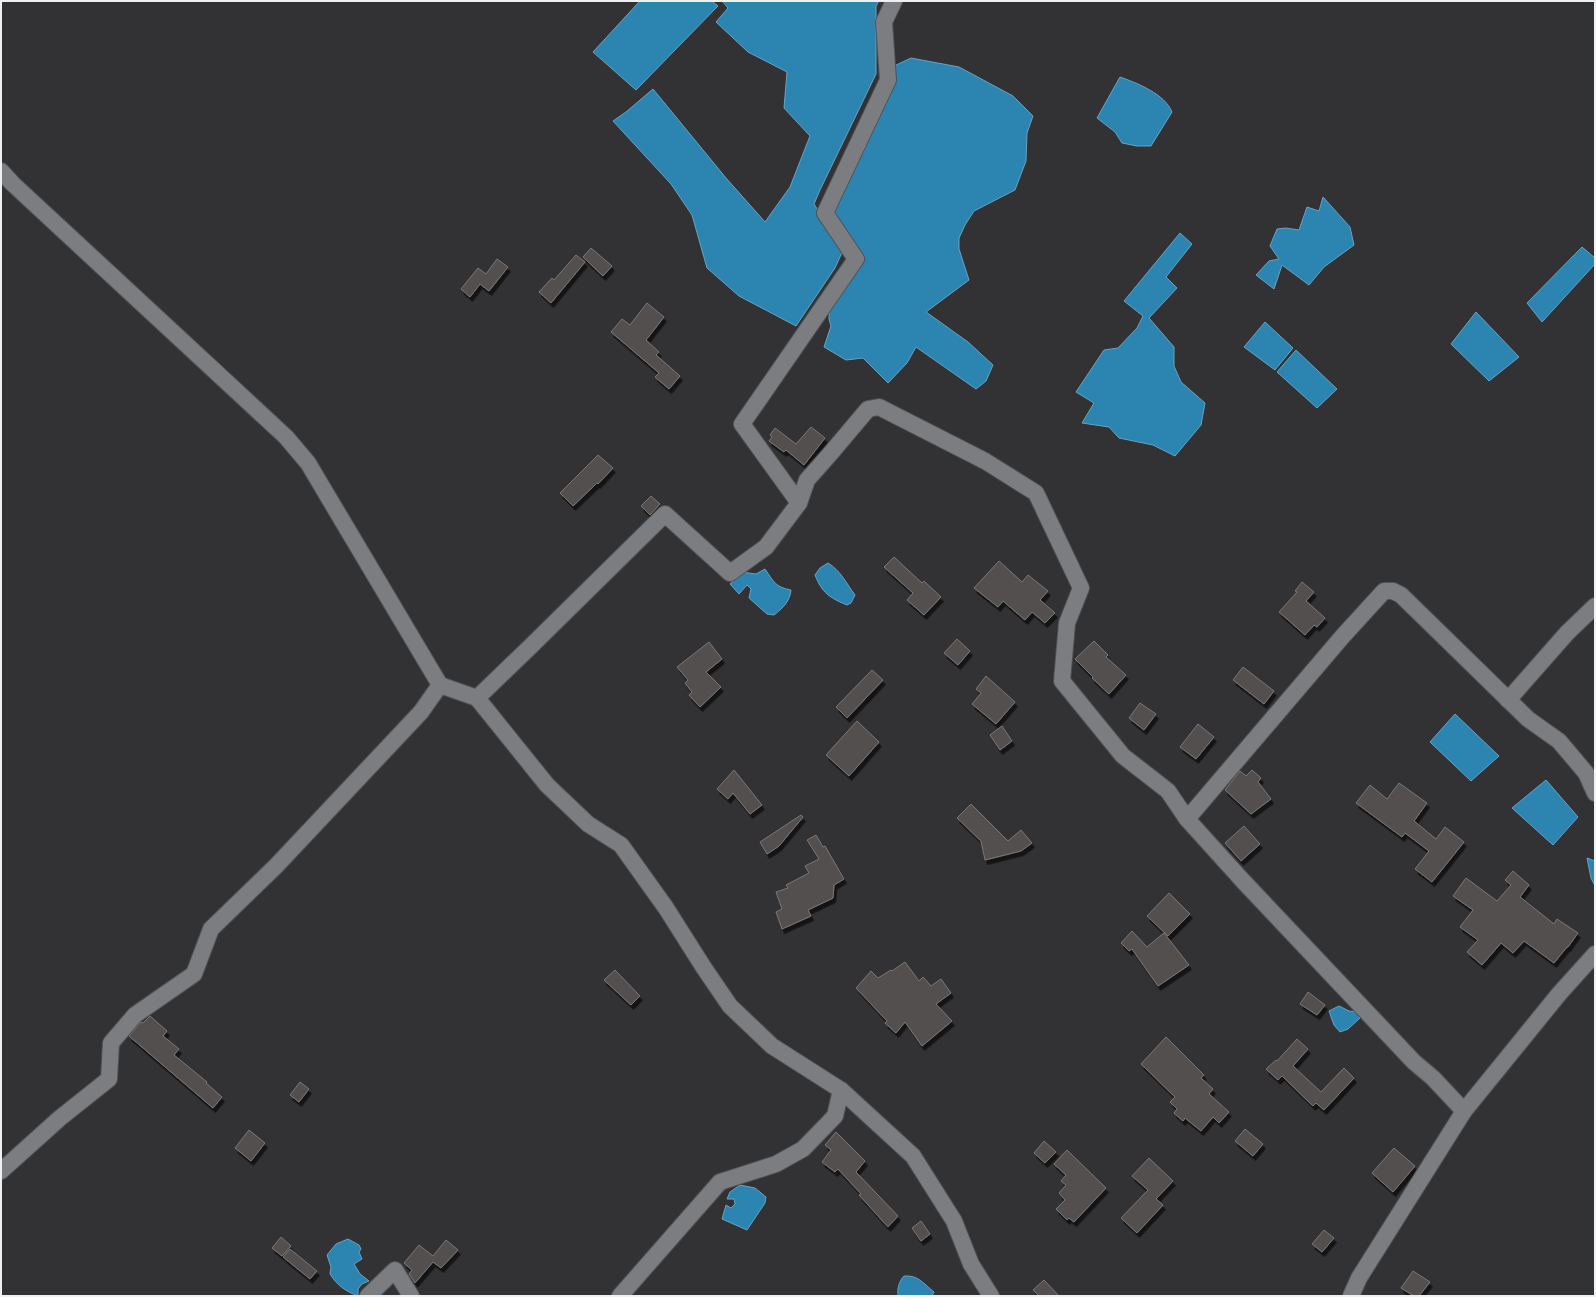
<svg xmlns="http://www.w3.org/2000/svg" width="1596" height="1297" font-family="Commissioner,sans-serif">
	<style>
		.water { fill: #2c84b1; stroke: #66a4c4 }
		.building { fill: #534f4f; stroke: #7c7777; filter: url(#shadow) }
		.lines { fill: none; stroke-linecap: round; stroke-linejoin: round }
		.minor-casing { stroke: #515254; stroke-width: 18 }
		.minor { stroke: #7c7d81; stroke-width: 16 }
	</style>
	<defs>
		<filter id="shadow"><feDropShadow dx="2.5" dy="4.5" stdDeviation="0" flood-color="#0009"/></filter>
	</defs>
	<rect width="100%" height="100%" fill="#323235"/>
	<g class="water">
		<path d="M640,1H712L718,6L636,90L593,52Z"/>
		<path d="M722,1H879L876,6V74L820,190L814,204L830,229L844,248L835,268L796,326L739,296L707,268L692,215L671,184L613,121L626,112L653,89L726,178L765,222L790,187L810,136L784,108L787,72L748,52L716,22L728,8Z"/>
		<path d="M911,58L959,67L1013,96L1033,116L1027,133L1026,161L1015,190L974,211L965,225L959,238V249L969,280L926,312L968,342L993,365L986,381L976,389L916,347L907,363L888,383L863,358L846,360L824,347L831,326L829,319L830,298L859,253L839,221L830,201L892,67Z"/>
		<path d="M1120,77C1137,83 1165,94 1172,112L1151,146H1137L1122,143L1115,132L1097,118Z"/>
		<path d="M1323,197L1350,227L1354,245L1324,267L1309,285L1282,265L1274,289L1256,275L1269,261L1279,259L1270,246L1277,229L1286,228L1299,230L1307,207L1319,211Z"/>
		<path d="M1180,233L1192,244L1166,277L1177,288L1149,318L1174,347V366L1181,382L1205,403L1201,425L1175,456L1153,445L1119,438L1109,427L1082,423L1094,403L1076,392L1104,350L1118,348L1137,328L1143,316L1124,301Z"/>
		<path d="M1582,247L1595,258V264L1542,322L1527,303Z"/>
		<path d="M1476,312L1519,357L1489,381L1451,344Z"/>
		<path d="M1265,322L1293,348L1275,370L1244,347Z"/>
		<path d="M1296,350L1337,389L1317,408L1277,372Z"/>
		<path d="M828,563C841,571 846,583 855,595L851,603L847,605C830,598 822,593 815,575L820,568Z"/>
		<path d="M765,569C774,582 775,587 791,590C790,601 783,608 774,615L767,614L749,598L751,589L747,585L739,594L730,584L741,572L756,574Z"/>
		<path d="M1455,714L1499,756L1471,781L1430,742Z"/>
		<path d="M1546,780L1578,817L1553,845L1512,808Z"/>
		<path d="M1587,858L1595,861V886L1591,878Z"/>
		<path d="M1339,1006L1349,1011L1357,1012L1360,1018L1348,1029L1340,1032L1334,1025L1329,1011Z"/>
		<path d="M740,1185L755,1188L766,1197L765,1203L747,1230L722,1219L726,1205L731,1208L735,1204L734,1199H727L730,1192Z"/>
		<path d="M348,1239L359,1245L361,1249L359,1252L362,1259L354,1264L360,1274L369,1281L362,1284L358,1289V1296C345,1291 337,1285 330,1274L331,1267L327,1255L336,1244Z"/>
		<path d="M904,1276C918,1275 923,1283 934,1292L932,1296H898C897,1289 899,1281 904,1276Z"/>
	</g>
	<g class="building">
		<path d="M591,248L612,266L603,276L583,257Z"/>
		<path d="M576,255L585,262L551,303L539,292L552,278L554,280Z"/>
		<path d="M497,259L508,267L489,291L480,284L470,297L461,289L478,268L486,274Z"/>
		<path d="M647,303L664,317L646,340L659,352L656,355L680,376L669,389L655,377L659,373L611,332L622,319L630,325Z"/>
		<path d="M811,427L825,438L804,465L786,450L784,452L769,441L772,437L770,435L775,428L796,444Z"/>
		<path d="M598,455L613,468L598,484L597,483L573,506L560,493Z"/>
		<path d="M651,496L660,504L650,515L641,506Z"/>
		<path d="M894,557L922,583L924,581L941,597L924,615L907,600L913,593L884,567Z"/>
		<path d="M999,561L1022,582L1028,575L1048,591L1040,600L1055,613L1045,623L1032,612L1025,620L1003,601L998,607L974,588Z"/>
		<path d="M1302,582L1314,592L1306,601L1325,618L1317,627L1314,625L1305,635L1279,612L1297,592L1295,591Z"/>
		<path d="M957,639L970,651L958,665L944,653Z"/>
		<path d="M1094,641L1108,655L1106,657L1126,675L1109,694L1092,678L1093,677L1075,659Z"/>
		<path d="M709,642L722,659L706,672L721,687L700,707L689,695L692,692L685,683L688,680L677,667Z"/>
		<path d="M1243,667L1274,691L1264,704L1233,680Z"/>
		<path d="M872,670L883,680L847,718L836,707Z"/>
		<path d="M986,676L1015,702L996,724L972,704L981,693L976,689Z"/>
		<path d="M1140,703L1156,714L1144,730L1129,718Z"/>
		<path d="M857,721L879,742L849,776L826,755Z"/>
		<path d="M1198,724L1214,737L1196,759L1180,747Z"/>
		<path d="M1002,726L1012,741L1000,750L990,735Z"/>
		<path d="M734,770L762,805L750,814L733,793L728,799L717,789Z"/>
		<path d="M1252,770L1261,778L1258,782L1271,799L1251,814L1225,790L1240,771L1246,776Z"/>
		<path d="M1399,783L1427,803L1414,821L1436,839L1445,827L1464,842L1432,882L1415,869L1429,851L1405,833L1402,837L1356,803L1370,785L1387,799Z"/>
		<path d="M971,804L1008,841L1021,830L1032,843L1021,851L985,860L981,841L957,818Z"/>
		<path d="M801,815L803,817L779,846L767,854L760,842Z"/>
		<path d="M1244,826L1260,844L1241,861L1225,843Z"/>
		<path d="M816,835L823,847L825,846L844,879L834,885L833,898L808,910L811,916L782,929L776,912L782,909L776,892L788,888L786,885L809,873L805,866L819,859L807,840Z"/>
		<path d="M1513,871L1529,885L1520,897L1554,924L1557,919L1578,933L1568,947H1567L1554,963L1524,941L1513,953L1501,943L1482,965L1467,952L1478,940L1460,927L1473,910L1453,896L1466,878L1497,901L1511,885L1505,880Z"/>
		<path d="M1169,893L1190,914L1168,936L1147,916Z"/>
		<path d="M1132,931L1147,947L1164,933L1189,965L1158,986L1132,949L1129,951L1121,943Z"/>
		<path d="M905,962L919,981L923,977L931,986L941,979L951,993L936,1004L952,1021L922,1046L905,1022L896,1033L885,1023L887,1021L856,988L871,971L878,978L891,970L892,971Z"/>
		<path d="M615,970L640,996L631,1005L604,980Z"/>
		<path d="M1308,992L1325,1005L1317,1015L1300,1004Z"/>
		<path d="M150,1016L167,1031L163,1036L179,1049L174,1055L207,1082L206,1083L222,1097L213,1108L129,1036L141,1022L143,1023Z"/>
		<path d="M1166,1037L1204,1075L1201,1078L1213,1089L1209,1094L1229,1112L1219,1123L1213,1117L1201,1131L1185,1118L1183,1121L1174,1113L1177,1109L1170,1102L1175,1097L1141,1064Z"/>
		<path d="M1297,1039L1308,1049L1293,1066L1321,1092L1344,1068L1354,1078L1324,1110L1316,1103L1313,1106L1282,1076L1278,1080L1266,1069L1276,1060L1277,1061Z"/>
		<path d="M300,1082L309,1089L299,1102L290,1095Z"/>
		<path d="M1245,1129L1263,1144L1253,1156L1235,1141Z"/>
		<path d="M249,1130L265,1143L251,1161L235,1148Z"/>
		<path d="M836,1132L865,1161L856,1172L898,1216L888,1227L859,1195L861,1194L838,1169L835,1172L822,1162L831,1150L825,1145Z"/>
		<path d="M1044,1141L1056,1152L1045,1163L1034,1153Z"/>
		<path d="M1394,1148L1415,1166L1393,1192L1372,1173Z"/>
		<path d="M1067,1150L1106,1188L1074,1222L1069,1218L1067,1220L1056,1209L1065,1200L1059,1193L1066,1185L1061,1181L1066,1175L1054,1164Z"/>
		<path d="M1149,1158L1173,1181L1156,1199L1163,1205L1137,1233L1121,1218L1148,1190L1132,1176Z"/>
		<path d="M921,1221L930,1234L921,1241L912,1228Z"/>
		<path d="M1324,1230L1334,1238L1322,1252L1312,1244Z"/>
		<path d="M281,1237L291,1246L282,1256L272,1248Z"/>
		<path d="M446,1240L458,1250L441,1268L433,1262L415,1283L409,1274L412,1270L404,1263L419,1245L433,1256Z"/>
		<path d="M290,1249L317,1271L310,1279L283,1257Z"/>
		<path d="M1413,1271L1430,1282L1419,1296H1414L1401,1288Z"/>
		<path d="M1044,1280L1059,1296H1039L1033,1290Z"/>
	</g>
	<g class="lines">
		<defs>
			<g id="minor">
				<path d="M1,171L13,184L286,437L308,463L440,685"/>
				<path d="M799,503L807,480L830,454L868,409L879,407L985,461L1036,493L1081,588L1067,623L1062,681L1123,756L1168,791L1187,819"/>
				<path d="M477,698L547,785L588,824L621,845L666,908L704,968L730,1006L772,1046L841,1090L913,1156L954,1221L971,1264L991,1296"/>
				<path d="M1508,700L1567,633L1595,606"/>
				<path d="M1464,1111L1433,1078L1414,1062L1243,881L1187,819L1342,637L1384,591H1393L1401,595L1528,719L1559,741L1586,773L1595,793"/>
				<path d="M1,1171L60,1118L109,1079L111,1043L135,1015L194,974L211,929L276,866L421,712L440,685L477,698L531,646L665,514L730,573L766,547L799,503L742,424L856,259L825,213L888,80L884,22L894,1"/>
				<path d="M368,1296L395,1270L411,1296"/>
				<path d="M620,1296L720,1182L776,1164L803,1149L835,1116L841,1090"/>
				<path d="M1351,1296L1359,1278L1464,1111L1559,994L1595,954"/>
			</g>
		</defs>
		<use href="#minor" class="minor-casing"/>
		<use href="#minor" class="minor"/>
	</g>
	<rect width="1596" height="1297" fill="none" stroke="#eff0f2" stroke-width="4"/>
</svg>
